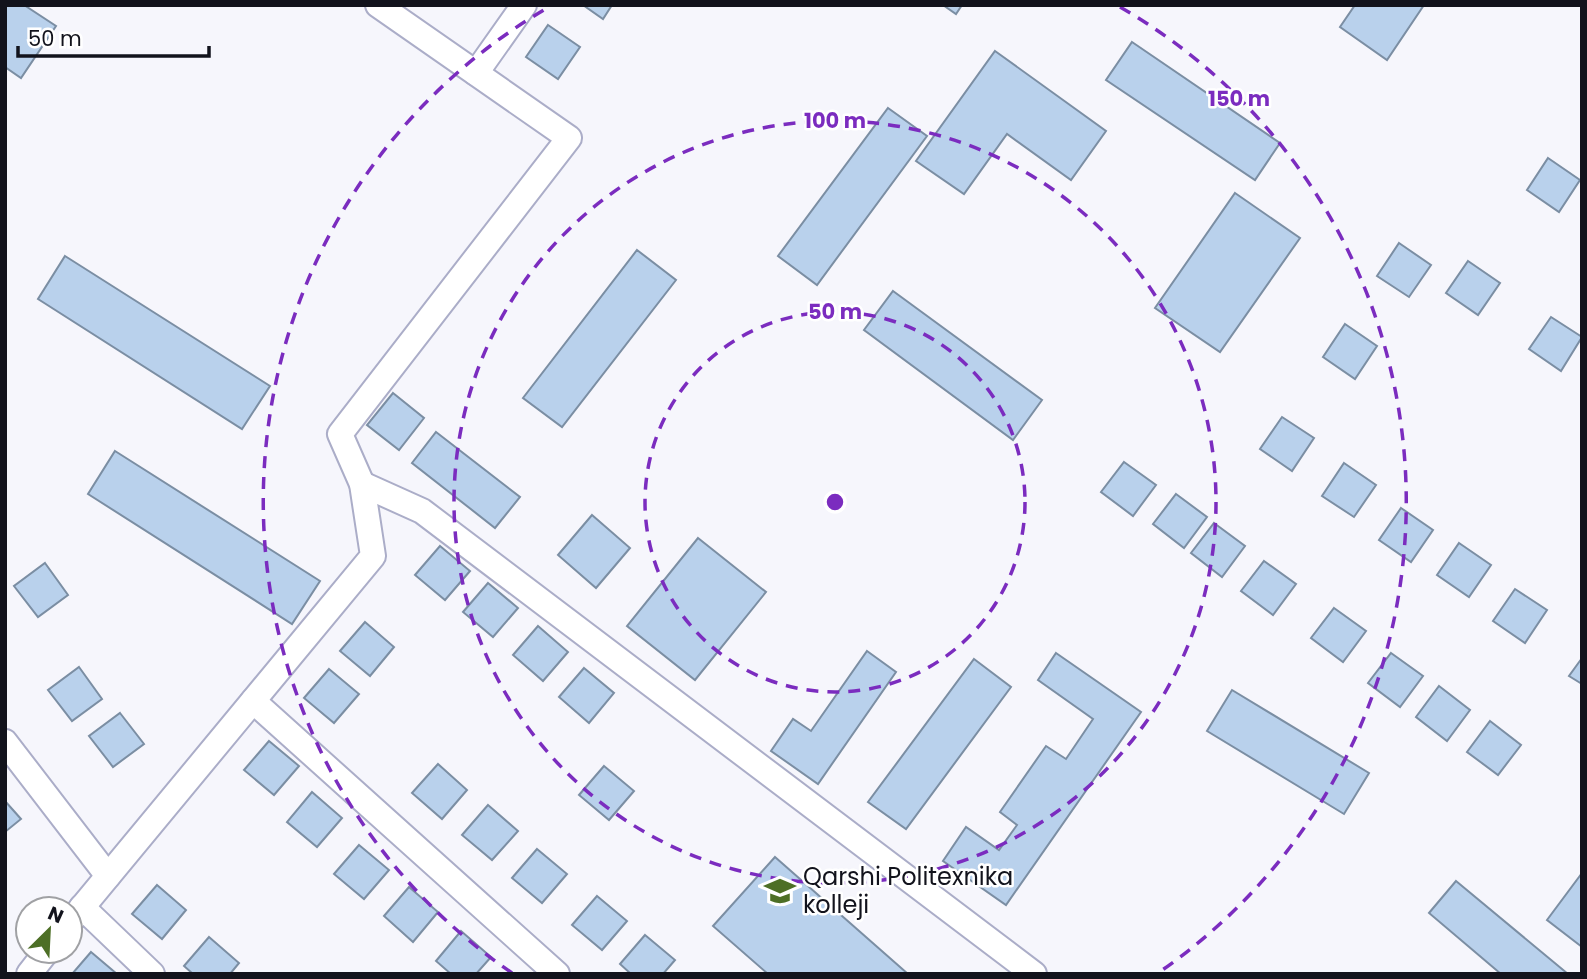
<svg xmlns="http://www.w3.org/2000/svg" width="1587" height="979" font-family="Poppins,sans-serif">
	<style>
		.building { fill: #b9d1ec; stroke: #7b8ea3; stroke-width: 2 }
		.lines { fill: none; stroke-linecap: round; stroke-linejoin: round }
		.street-casing { stroke: #abadc8; stroke-width: 28 }
		.street { stroke: #fff; stroke-width: 24 }
		.ring { fill: none; stroke: #7b2cbf; stroke-width: 3.5; stroke-dasharray: 12 9 }
		.labels { text-anchor: middle; stroke-width: 5; stroke-linejoin: round; paint-order: stroke }
		.poi-label { font-size: 24px; fill: #12131c; stroke: #fff; text-anchor: start }
		.centre { fill: #7b2cbf; stroke: #fff; stroke-width: 3.5 }
		.ring-label { font-size: 21px; text-anchor: middle; font-weight: bold; fill: #7b2cbf; stroke: #fff; stroke-width: 5; stroke-linejoin: round; paint-order: stroke }
	</style>
	<rect width="100%" height="100%" fill="#f6f6fc"/>
	<g class="building">
		<path d="M5,5H24L56,26L21,78L5,67Z"/>
		<path d="M583,5H612L603,19Z"/>
		<path d="M943,5H962L956,14Z"/>
		<path d="M1355,5H1424L1387,60L1340,27Z"/>
		<path d="M548,25L580,47L558,79L526,57Z"/>
		<path d="M1132,42L1280,143L1255,180L1106,80Z"/>
		<path d="M995,51L1106,131L1071,180L1007,134L964,194L916,161Z"/>
		<path d="M888,108L927,136L817,285L778,256Z"/>
		<path d="M1548,158L1580,180L1559,212L1527,190Z"/>
		<path d="M1235,193L1300,238L1220,352L1155,308Z"/>
		<path d="M1399,243L1431,265L1409,297L1377,276Z"/>
		<path d="M637,250L676,280L562,427L523,398Z"/>
		<path d="M65,256L270,386L242,429L38,299Z"/>
		<path d="M1468,261L1500,283L1478,315L1446,293Z"/>
		<path d="M893,291L1042,400L1013,440L864,330Z"/>
		<path d="M1551,317L1582,337L1561,371L1529,349Z"/>
		<path d="M1345,324L1377,346L1355,379L1323,357Z"/>
		<path d="M393,393L424,418L399,450L367,425Z"/>
		<path d="M1282,417L1314,438L1292,471L1260,449Z"/>
		<path d="M436,432L520,497L495,528L412,463Z"/>
		<path d="M115,451L320,581L292,624L88,494Z"/>
		<path d="M1124,462L1156,485L1133,516L1101,492Z"/>
		<path d="M1344,463L1376,485L1354,517L1322,496Z"/>
		<path d="M1176,494L1207,517L1184,548L1153,524Z"/>
		<path d="M1401,508L1433,530L1411,562L1379,540Z"/>
		<path d="M592,515L630,548L596,588L558,555Z"/>
		<path d="M1214,523L1245,546L1222,577L1191,553Z"/>
		<path d="M698,538L766,592L695,680L627,626Z"/>
		<path d="M1459,543L1491,565L1469,597L1437,575Z"/>
		<path d="M440,546L470,571L445,600L415,575Z"/>
		<path d="M1264,561L1296,584L1273,615L1241,591Z"/>
		<path d="M45,563L68,595L38,617L14,586Z"/>
		<path d="M488,583L518,608L493,637L463,612Z"/>
		<path d="M1515,589L1547,610L1525,643L1493,621Z"/>
		<path d="M1334,608L1366,631L1343,662L1311,638Z"/>
		<path d="M365,622L394,647L370,676L340,651Z"/>
		<path d="M538,626L568,652L543,681L513,655Z"/>
		<path d="M867,651L896,672L818,784L771,751L793,719L811,731Z"/>
		<path d="M1056,653L1141,712L1006,905L943,861L966,827L999,850L1017,825L1000,812L1046,746L1066,759L1093,719L1038,680Z"/>
		<path d="M1391,653L1423,676L1400,707L1368,683Z"/>
		<path d="M1582,658V684L1569,676Z"/>
		<path d="M974,659L1011,687L906,829L868,802Z"/>
		<path d="M79,667L102,699L72,721L48,690Z"/>
		<path d="M584,668L614,693L589,723L559,697Z"/>
		<path d="M329,669L359,694L334,723L304,698Z"/>
		<path d="M1439,686L1470,710L1447,741L1416,717Z"/>
		<path d="M1232,690L1369,773L1344,814L1207,731Z"/>
		<path d="M120,713L144,744L113,767L89,736Z"/>
		<path d="M1490,721L1521,745L1498,775L1467,752Z"/>
		<path d="M269,741L299,766L274,795L244,770Z"/>
		<path d="M438,764L467,790L442,819L412,793Z"/>
		<path d="M604,766L634,791L609,820L579,795Z"/>
		<path d="M312,792L342,818L317,847L287,822Z"/>
		<path d="M5,801L21,819L5,832Z"/>
		<path d="M488,805L518,831L492,860L462,835Z"/>
		<path d="M359,845L389,870L364,899L334,874Z"/>
		<path d="M537,849L567,874L542,903L512,878Z"/>
		<path d="M775,857L908,974H768L713,926Z"/>
		<path d="M1582,873V947L1547,920Z"/>
		<path d="M1456,881L1568,974H1501L1429,913Z"/>
		<path d="M157,885L186,910L162,939L132,914Z"/>
		<path d="M409,887L438,912L413,942L384,916Z"/>
		<path d="M597,896L627,921L602,950L572,925Z"/>
		<path d="M461,931L491,957L476,974H451L436,961Z"/>
		<path d="M645,935L675,960L663,974H631L620,964Z"/>
		<path d="M209,937L239,963L230,974H193L184,966Z"/>
		<path d="M91,952L117,974H72Z"/>
	</g>
	<g class="lines">
		<defs>
			<g id="street">
				<path d="M476,73L524,5"/>
				<path d="M362,484L422,511L1034,974"/>
				<path d="M253,701L557,974"/>
				<path d="M5,742L108,876"/>
				<path d="M82,907L152,974"/>
				<path d="M70,922L373,556L362,484L340,434L569,138L378,5"/>
				<path d="M29,974L47,951"/>
			</g>
		</defs>
		<use href="#street" class="street-casing"/>
		<use href="#street" class="street"/>
	</g>
	<g class="ring">
		<circle cx="835" cy="502" r="190"/>
		<circle cx="835" cy="502" r="381"/>
		<path d="M512 973A571 571 0 0 1 549 7M1120 7A571 571 0 0 1 1158 973"/>
	</g>
	<defs>
		<symbol id="university-bare" viewBox="-9 -9 18 18"><path d="M0-5L7-2L0 1L-7-2ZM-4 1L0 2.5L4 1V4Q0 6-4 4Z" fill="#4d6f26" stroke="#fff" stroke-width="2.5" paint-order="stroke"/></symbol>
	</defs>
	<g fill-rule="evenodd">
		<use href="#university-bare" x="758" y="869" width="44" height="44"/>
	</g>
	<g class="labels">
		<g class="poi-label">
			<text x="803" y="885">Qarshi Politexnika<tspan x="803" dy="28">kolleji</tspan></text>
		</g>
	</g>
	<circle cx="835" cy="502" r="10" class="centre"/>
	<g class="ring-label">
		<text x="1239" y="106">150 m</text>
		<text x="835" y="128">100 m</text>
		<text x="835" y="319">50 m</text>
	</g>
	<rect width="1587" height="979" fill="none" stroke="#12131c" stroke-width="14"/>
	<g transform="translate(49 930) rotate(24)"><circle r="33" fill="#ffffff" stroke="#a0a1a4" stroke-width="2"/>
	<path d="M0-5L12 26L0 18L-12 26Z" fill="#4d6f26"/>
	<text y="-10" font-size="19" font-weight="bold" text-anchor="middle" fill="#12131c">N</text>
	</g>
	<path d="M18 46v10h191v-10" fill="none" stroke="#12131c" stroke-width="3.5"/>
	<text x="28" y="46" font-size="21" fill="#12131c" stroke="#ffffff" stroke-width="5" paint-order="stroke">50 m</text>
</svg>
